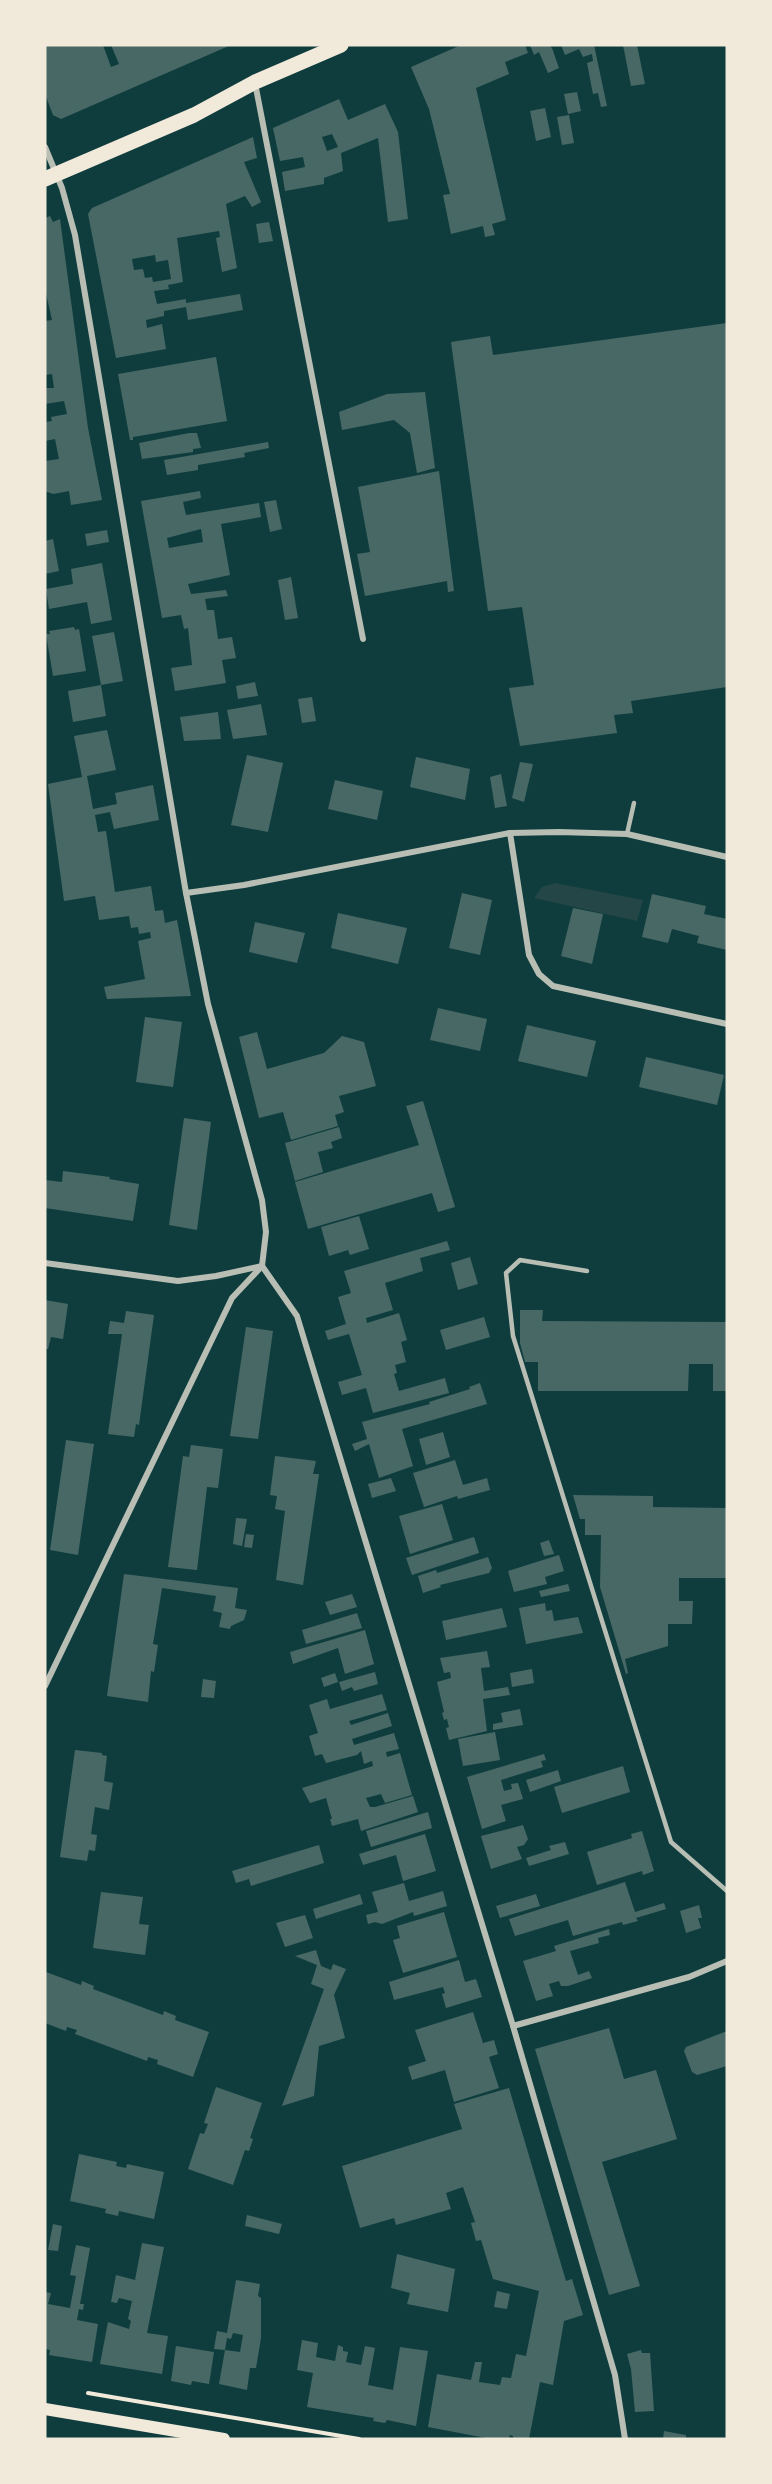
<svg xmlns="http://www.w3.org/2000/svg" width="772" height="2484" font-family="Merriweather,serif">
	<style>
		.green { fill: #244646 }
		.building { fill: #486865; fill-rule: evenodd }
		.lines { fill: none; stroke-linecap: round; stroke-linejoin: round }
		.path { stroke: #f1e9da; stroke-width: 4 }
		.service { stroke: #b8beb3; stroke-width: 4.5 }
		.minor { stroke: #b8beb3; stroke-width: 6 }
		.secondary { stroke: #f1e9da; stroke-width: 12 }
		.primary { stroke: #f1e9da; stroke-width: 15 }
	</style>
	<rect width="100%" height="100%" fill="#0f3d3e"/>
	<path class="green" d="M555,883L643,900L637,921L534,898L542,887Z"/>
	<g class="building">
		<path d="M45,45H103L111,67L119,64L111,45H231L61,119L53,115L45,94Z"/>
		<path d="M461,45H525L528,53L505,62L509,74L476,88L506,220L492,224L495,235L485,237L483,226L451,234L443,195L450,194L429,109L411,67Z"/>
		<path d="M530,45H549L552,48L559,68L548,73L539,52L534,55Z"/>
		<path d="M561,45H594L607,106L601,107L598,93L593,94L587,63L593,61L592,54L583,57L579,49L565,55Z"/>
		<path d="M623,45H637L645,84L631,86Z"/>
		<path d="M577,92L581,111L568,114L564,94Z"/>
		<path d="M339,99L348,120L385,104L398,132L408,219L388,222L378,138L341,153L343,171L324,178V184L285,191L282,172L305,167L303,157L280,161L273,128ZM332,134L338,147L327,151L322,137Z"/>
		<path d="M545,108L551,137L536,141L530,111Z"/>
		<path d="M569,115L574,143L562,145L557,117Z"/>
		<path d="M253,137L257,158L244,162L261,202L252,207L245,196L226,204L237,268L222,272L216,238L220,237L219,231L177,238L183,282L168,285L169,289L154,291L157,304L186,299V303L240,294L243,310L188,320L186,307L164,311V316L146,320L147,328L162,324L166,349L116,358L88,214L92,208ZM155,255L156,262L168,260L171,279L153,282L152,277L145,278L143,269L134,270L132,259Z"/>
		<path d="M50,216L53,222L60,219L88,428L102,500L71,505L69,491L53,494L45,491V461L59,459L55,439L45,441V422L52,421L51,417L67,414L64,401L45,404V388H54L52,374L45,375V321L52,320L45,289V218Z"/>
		<path d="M269,222L273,241L259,243L256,224Z"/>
		<path d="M727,323V687L631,701L633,713L614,715L617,733L520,746L509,688L534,685L522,607L488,611L451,342L490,336L493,355Z"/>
		<path d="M216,357L227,421L133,437V440H130L118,374Z"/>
		<path d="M425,392L435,468L417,473L410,433L394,420L342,430L339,412L387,394Z"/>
		<path d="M189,433H197L201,448L193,449V452L142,459L139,443Z"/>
		<path d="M268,442L269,448L244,453L245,457L198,465V470L167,475L164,460Z"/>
		<path d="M439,471L454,591L448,592L447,581L365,596L357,554L370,552L358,487Z"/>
		<path d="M200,491L201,498L183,502L186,515L259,503L261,517L221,524L230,575L188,584L191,594L226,590L228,596L205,599L207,610H214L218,639L232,637L236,658L222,660L226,683L175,691L171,668L192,665L188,628L184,629L181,615L162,618L141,501ZM201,529L203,542L169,548L167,538Z"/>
		<path d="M276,500L282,529L270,532L264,502Z"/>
		<path d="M107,530L109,542L87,546L85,534Z"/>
		<path d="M53,539L59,571L45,574V541Z"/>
		<path d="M102,563L112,620L91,624L87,602L49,609L46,589L73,584L71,569Z"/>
		<path d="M291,577L298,618L285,620L278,580Z"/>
		<path d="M74,627L75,630L79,629L86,671L53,676L46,634H50L49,631Z"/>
		<path d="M114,632L123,681L101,685L106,716L73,722L68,691L101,685L92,636Z"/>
		<path d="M255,682L258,696L238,699L236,686Z"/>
		<path d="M312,697L316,721L302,723L298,699Z"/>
		<path d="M261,704L267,735L233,739L227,710Z"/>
		<path d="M218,712L221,739L184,741L180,717Z"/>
		<path d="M107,730L116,770L87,776L93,809L117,804L115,793L153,785L159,820L114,829L110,812L95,815L98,832L106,831L115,892L151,886L155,911L163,910L165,923L177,920L191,996L107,999L104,987L145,979L138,941L151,938L150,932L139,934L138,927L131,928L129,916L99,920L95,896L64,901L48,784L82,777L74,736Z"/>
		<path d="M247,755L283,763L268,832L231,825Z"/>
		<path d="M416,757L470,769L465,800L410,787Z"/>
		<path d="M520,762L533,764L524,802L512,798Z"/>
		<path d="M501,774L507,806L495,808L490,777Z"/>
		<path d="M335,780L383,791L377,820L328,809Z"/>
		<path d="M462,893L492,900L480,955L449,948Z"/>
		<path d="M652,894L706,906L704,914L727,919V950L697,943L699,936L672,929L668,943L642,937Z"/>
		<path d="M573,908L603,914L592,964L561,956Z"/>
		<path d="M338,913L407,928L398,964L331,948Z"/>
		<path d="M255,922L305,933L297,963L249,952Z"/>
		<path d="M438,1008L487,1019L480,1051L430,1040Z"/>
		<path d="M145,1017L182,1022L173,1087L136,1082Z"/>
		<path d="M527,1025L596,1041L587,1077L518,1061Z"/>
		<path d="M257,1032L267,1069L324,1053L342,1036L364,1042L376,1086L339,1096L344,1112L335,1115L338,1126L291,1140L283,1112L259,1118L239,1037Z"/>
		<path d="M646,1057L724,1075L717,1105L639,1087Z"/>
		<path d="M423,1101L455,1207L438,1212L432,1193L308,1229L295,1182L419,1145L406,1106Z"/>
		<path d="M184,1118L211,1122L197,1230L169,1225Z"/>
		<path d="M339,1127L342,1138L331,1142L333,1148L318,1152L323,1172L295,1181L285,1143Z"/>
		<path d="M63,1171L110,1177L109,1179L139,1184L133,1221L45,1208V1180L62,1182Z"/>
		<path d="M359,1216L369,1249L350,1255L348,1250L329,1256L321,1227Z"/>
		<path d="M447,1241L450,1250L420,1258L423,1271L385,1283L393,1310L366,1318L367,1323L399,1313L407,1340L401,1342L406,1362L395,1365L397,1373L394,1374L399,1391L445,1378L449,1393L373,1413L366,1388L342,1395L338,1382L362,1375L349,1334L328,1340L325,1331L346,1324L338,1297L351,1293L344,1271Z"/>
		<path d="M470,1257L478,1284L458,1290L451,1263Z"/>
		<path d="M45,1300L68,1304L63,1339L51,1337L48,1349H45Z"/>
		<path d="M520,1310H543L542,1321L727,1322V1391H713V1364H689L688,1391H538V1362H525L520,1343Z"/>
		<path d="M126,1311L154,1315L139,1425L136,1424L134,1437L108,1434L122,1334H108L110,1321L124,1323Z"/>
		<path d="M484,1317L490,1337L446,1350L440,1330Z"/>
		<path d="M246,1327L273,1331L258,1439L230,1436Z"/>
		<path d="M480,1383L487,1404L402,1429L413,1466L379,1478L369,1444L355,1451L352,1444L367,1439L362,1422L430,1404L429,1402L470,1389L469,1387Z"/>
		<path d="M443,1432L450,1457L426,1465L419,1439Z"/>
		<path d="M66,1440L94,1444L78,1555L50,1550Z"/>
		<path d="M191,1445L223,1449L218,1488L207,1487L197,1570L168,1567L183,1456L189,1457Z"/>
		<path d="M275,1456L316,1461L313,1474H319L303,1585L276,1580L285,1511L275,1509L277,1496L270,1495Z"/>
		<path d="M455,1460L463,1485L487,1478L490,1490L458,1499L457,1496L424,1507L413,1473Z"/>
		<path d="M391,1478L396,1491L372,1498L368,1484Z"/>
		<path d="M573,1495L653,1496V1507L727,1508V1578H679V1601H693L692,1624H668V1646L625,1659L628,1673L626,1674L600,1587L601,1535H585V1519H580Z"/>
		<path d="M442,1504L453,1540L410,1554L399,1516Z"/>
		<path d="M236,1518L247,1519L242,1546L233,1544Z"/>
		<path d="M246,1534L254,1535L252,1548L244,1547Z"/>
		<path d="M474,1537L479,1553L412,1575L406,1558Z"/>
		<path d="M549,1540L554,1554L544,1556L540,1543Z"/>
		<path d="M559,1555L564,1571L545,1577L547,1584L514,1592L508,1571Z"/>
		<path d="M488,1557L492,1568L489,1573L440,1585L441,1587L423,1593L418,1576L436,1570L437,1573Z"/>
		<path d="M124,1574L238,1588L235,1608L247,1610L244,1620L231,1626L230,1629L219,1627L222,1613L213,1611L216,1596L162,1588L153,1644L158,1645L154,1672L151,1671L148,1702L107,1696Z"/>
		<path d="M568,1584L570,1591L541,1597L539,1591Z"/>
		<path d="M352,1594L357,1607L330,1615L325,1602Z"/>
		<path d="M545,1603L546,1611L552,1610L554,1621L578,1617L583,1633L526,1644L519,1608Z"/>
		<path d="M502,1608L507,1627L446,1640L442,1621Z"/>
		<path d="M357,1613L362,1628L306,1644L302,1630Z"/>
		<path d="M365,1630L374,1664L345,1674L338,1648L293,1664L290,1652Z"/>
		<path d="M487,1651L490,1667L481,1668L484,1691L508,1687L510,1695L483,1699L487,1731L449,1740L446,1728L449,1727L447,1719L444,1720L442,1713L444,1712L437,1682L451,1678L450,1672L444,1673L440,1658Z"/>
		<path d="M532,1669L534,1683L512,1687L510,1673Z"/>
		<path d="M375,1672L378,1684L354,1691L352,1687L342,1691L339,1682Z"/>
		<path d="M335,1673L338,1682L324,1687L321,1678Z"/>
		<path d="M203,1679L216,1681L214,1698L201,1697Z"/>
		<path d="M382,1694L387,1710L349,1721L351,1725L388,1713L392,1726L352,1739L354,1745L394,1733L399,1749L386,1752L387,1757L400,1753L412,1795L385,1803L381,1794L366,1798L370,1807H375L413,1796L418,1812L361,1831L358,1819L332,1826L330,1819H332L326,1798L310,1803L302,1788L373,1766L372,1761L364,1764L361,1751L357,1755L326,1763L322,1754L315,1756L309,1736L318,1733L309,1705L327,1699L330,1709Z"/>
		<path d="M520,1709L523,1725L493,1730V1724L503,1722L501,1713Z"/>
		<path d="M495,1732L500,1760L463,1766L458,1739Z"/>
		<path d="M75,1750L102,1753V1755L107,1756L104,1781L113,1783L109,1810L95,1807L91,1834L97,1835L95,1851L89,1850L87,1861L60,1857Z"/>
		<path d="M544,1754L546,1760L541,1761L543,1767L501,1780L504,1791L512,1789L511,1784L518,1783L523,1799L501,1805L506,1821L482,1829L467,1777Z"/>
		<path d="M623,1766L630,1792L562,1813L554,1787Z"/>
		<path d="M558,1770L561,1781L530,1792L526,1780Z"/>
		<path d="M428,1812L432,1828L371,1847L366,1831Z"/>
		<path d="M523,1825L528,1839L524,1845L517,1847L522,1859L491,1869L481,1836Z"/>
		<path d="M642,1831L654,1871L643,1875L642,1871L597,1885L587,1852L632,1838L631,1834Z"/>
		<path d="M425,1834L436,1871L403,1881L396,1855L363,1865L359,1854Z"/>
		<path d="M565,1842L569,1854L529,1866L526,1858L551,1850L549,1846Z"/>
		<path d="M319,1845L324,1863L251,1886L249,1879L236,1883L232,1871Z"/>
		<path d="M625,1882L635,1912L664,1903L666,1909L636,1918L638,1921L623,1925L622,1922L573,1936L568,1920L515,1936L509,1919Z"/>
		<path d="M404,1883L409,1901L443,1891L447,1906L414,1916L413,1912L382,1924L375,1922L368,1924L366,1915L378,1912L372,1892Z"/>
		<path d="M101,1892L143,1897L139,1924L149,1925L145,1955L93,1948Z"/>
		<path d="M360,1894L363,1904L316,1919L313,1909Z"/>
		<path d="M536,1894L540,1906L500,1918L496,1906Z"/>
		<path d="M699,1905L702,1918H698L701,1928L686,1933L680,1911Z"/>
		<path d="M444,1912L457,1957L403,1973L393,1940L400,1938L397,1926Z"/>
		<path d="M305,1915L313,1938L285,1947L276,1923Z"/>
		<path d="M609,1929L610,1935L598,1938L599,1943L570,1951L578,1975L589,1971L592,1978L568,1986H561L559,1981L549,1984L553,1996L536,2001L523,1961L556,1951L554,1946Z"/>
		<path d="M316,1950L321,1966L331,1970L333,1964L346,1969L334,1995L345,2038L319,2046L314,2096L282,2106L324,1989L311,1984L317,1965L295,1956Z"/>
		<path d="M459,1960L465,1982L476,1979L482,1997L446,2008L442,1994L445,1993L443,1987L394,2000L389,1982Z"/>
		<path d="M46,1972L81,1985L82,1981L94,1986L93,1989L163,2015L164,2011L176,2016L175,2020L209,2032L193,2077L157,2064L158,2060L148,2057L147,2061L75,2034L77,2030L67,2027L66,2031L45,2023Z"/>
		<path d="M473,2012L483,2043L494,2040L498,2054L489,2057L499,2088L454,2102L445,2070L412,2080L408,2067L426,2061L415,2030Z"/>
		<path d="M609,2028L624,2079L656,2070L677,2139L602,2162L640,2286L609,2295L535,2049Z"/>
		<path d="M727,2031V2066L697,2075L692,2072L684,2051L686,2047Z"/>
		<path d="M216,2087L262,2103L250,2138L253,2139L249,2151L245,2150L233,2185L188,2169L200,2133L204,2134L208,2124L204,2123Z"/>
		<path d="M509,2088L566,2281L572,2279L583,2315L564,2321L553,2385L540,2382L529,2439H513V2436L510,2435L509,2439H491L428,2427L437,2374L471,2380L475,2362H482L479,2382L500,2385L502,2377L511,2378L516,2354L526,2356L539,2291L493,2279L481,2240L476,2241L471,2223L475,2222L463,2187L446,2193L451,2209L396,2225L394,2218L360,2228L342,2166L462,2129L454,2104Z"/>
		<path d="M79,2154L117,2162L116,2166L126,2168L127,2164L164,2172L154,2219L119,2211L118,2216L105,2213L106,2209L70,2201Z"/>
		<path d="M247,2215L282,2224L279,2234L245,2226Z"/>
		<path d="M53,2224L62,2226L58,2251L48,2250Z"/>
		<path d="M142,2243L164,2247L147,2333L168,2336L162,2374L100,2364L108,2322L129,2329L131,2321L128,2319L132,2301L119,2298L117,2303L111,2302L116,2275L135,2280Z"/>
		<path d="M76,2245L90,2248L80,2304H84L83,2310L79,2309L77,2320L98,2324L92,2362L49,2355L50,2350L45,2349V2292L51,2293L48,2304L70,2308L76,2276L70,2275Z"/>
		<path d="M397,2254L455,2269L448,2312L407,2304L410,2293L391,2288Z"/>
		<path d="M236,2280L260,2284L258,2296L261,2298V2338L256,2368H250L247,2390L219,2384L225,2350L240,2352L243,2335L233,2333L231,2339L227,2338L225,2350L214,2349L217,2331L227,2333Z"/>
		<path d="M497,2291L510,2294L507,2309L494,2307Z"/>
		<path d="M302,2340L318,2343L316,2357L335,2361L338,2345L343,2347V2351L348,2352L346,2362L361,2365L365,2346L375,2348L368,2385L393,2390L400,2347L428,2351L416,2426L387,2420L385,2423L373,2421L374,2418L307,2407L313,2373L297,2370Z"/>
		<path d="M176,2346L214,2352L209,2384L192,2381L191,2385L171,2381Z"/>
		<path d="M641,2350L642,2353H650L654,2411L635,2412L631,2369L627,2354Z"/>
		<path d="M664,2431L686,2435V2439H663Z"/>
	</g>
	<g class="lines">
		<path class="path" d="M88,2393L359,2439"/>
		<g class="service">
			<path d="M627,834L634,803"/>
			<path d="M587,1271L520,1260L506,1273L513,1336L671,1842L727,1891"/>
		</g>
		<g class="minor">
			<path d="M255,83L363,639"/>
			<path d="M45,147L62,188L75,235L186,893L208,1004L262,1200L266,1232L262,1266L297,1316L513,2026L615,2375L625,2439"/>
			<path d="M510,833L529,955L539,974L553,986L727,1024"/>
			<path d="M186,893L244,885L510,833L559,832L627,834L727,857"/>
			<path d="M45,1263L178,1281L216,1276L262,1266"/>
			<path d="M45,1686L232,1298L262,1266"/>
			<path d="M513,2026L689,1977L727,1961"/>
		</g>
		<path class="secondary" d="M45,2409L224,2439"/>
		<path class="primary" d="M45,179L194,115L255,82L341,45"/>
	</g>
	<rect width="772" height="2484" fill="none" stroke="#f1e9da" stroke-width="93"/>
</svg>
